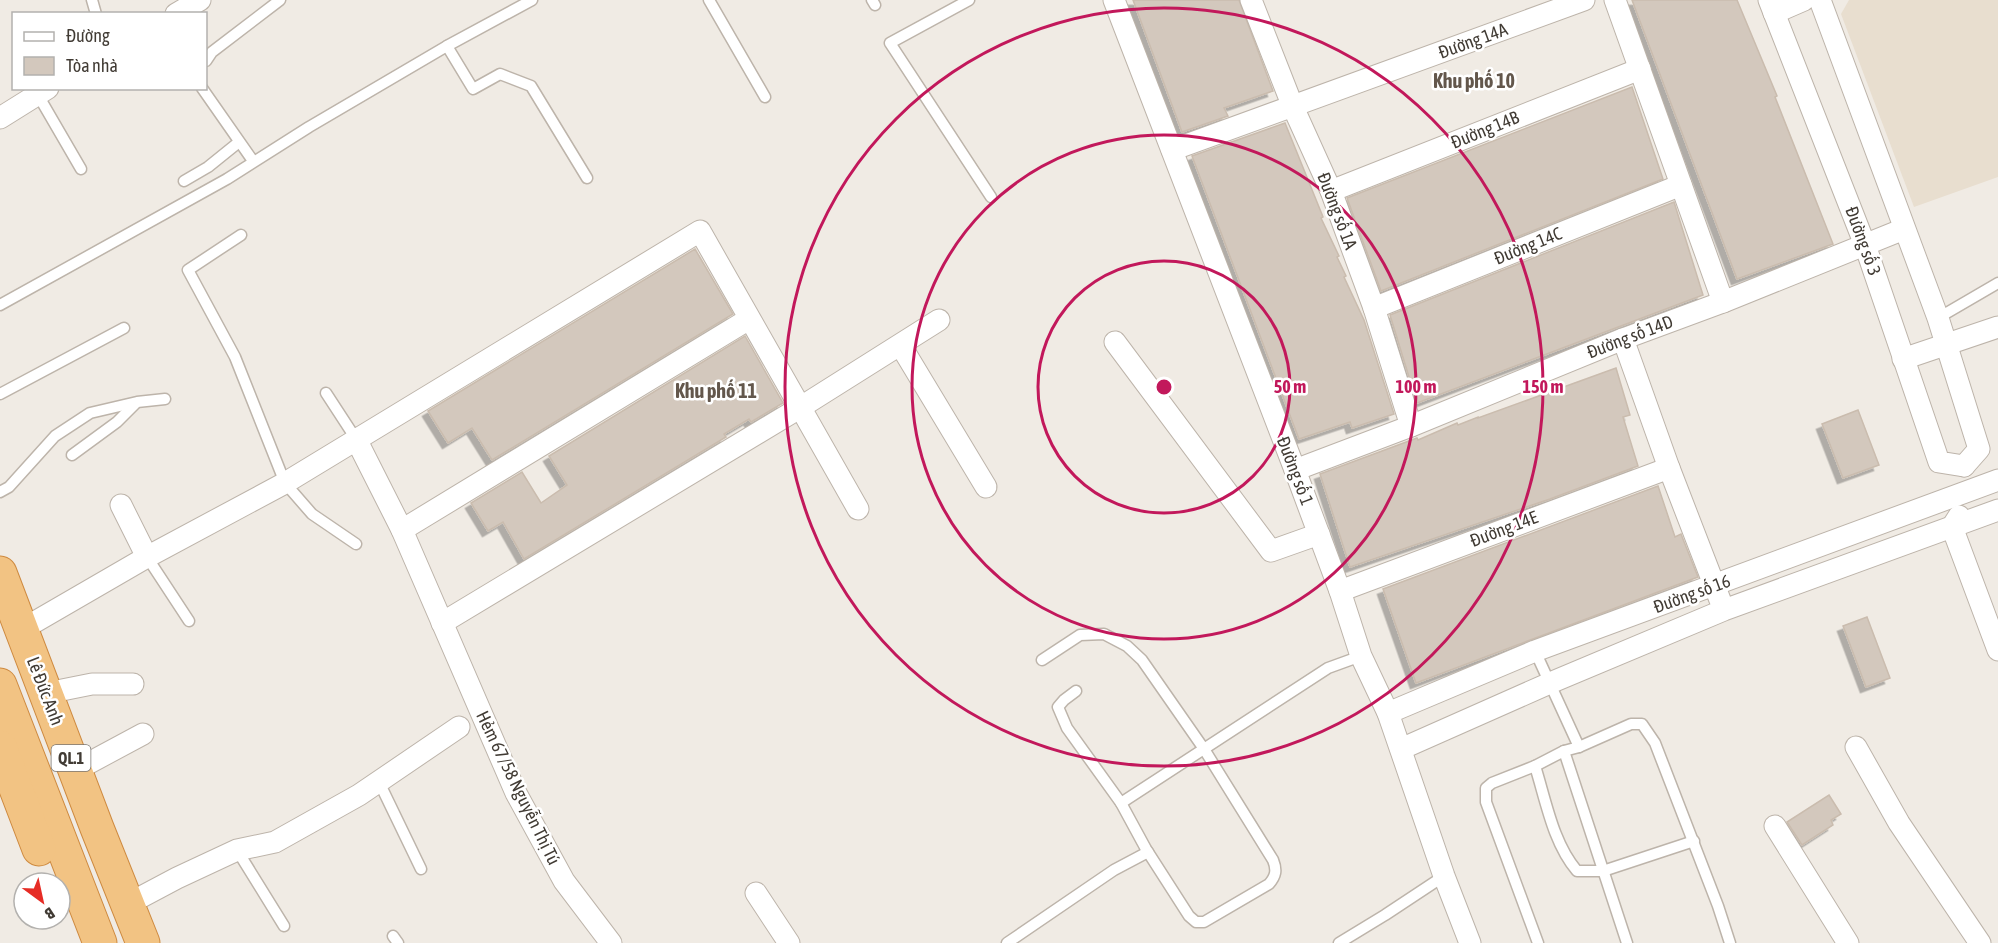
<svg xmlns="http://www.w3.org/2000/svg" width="1998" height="943" font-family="'Asap Condensed',sans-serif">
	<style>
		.education { fill: #e8decf }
		.building { fill: #d3c8bd; stroke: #cabcae; stroke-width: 1.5; filter: url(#shadow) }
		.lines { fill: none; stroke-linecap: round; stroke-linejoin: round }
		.service-casing { stroke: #bdb4aa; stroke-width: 13 }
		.minor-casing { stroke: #bdb4aa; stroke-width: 23 }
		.trunk-casing { stroke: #ce8a40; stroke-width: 35 }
		.service { stroke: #fff; stroke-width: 10 }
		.minor { stroke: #fff; stroke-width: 21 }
		.trunk { stroke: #f2c383; stroke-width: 33 }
		.ring { fill: none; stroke: #c2185b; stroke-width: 3 }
		.labels { text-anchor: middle; stroke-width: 5; stroke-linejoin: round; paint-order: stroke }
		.shield { fill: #fff; stroke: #7a7671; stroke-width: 1.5 }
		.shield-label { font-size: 16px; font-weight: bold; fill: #413b34 }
		.street-label { font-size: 18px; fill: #413b34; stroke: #fff }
		.neighbourhood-label { font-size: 20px; font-weight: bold; fill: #63574c; stroke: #fff }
		.centre { fill: #c2185b; stroke: #fff; stroke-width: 3 }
		.ring-label { font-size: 18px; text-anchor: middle; font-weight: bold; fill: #c2185b; stroke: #fff; stroke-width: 5; stroke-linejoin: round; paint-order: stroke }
	</style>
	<defs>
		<filter id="shadow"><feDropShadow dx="-5.5" dy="5.5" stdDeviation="0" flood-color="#0004"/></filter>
	</defs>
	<rect width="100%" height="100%" fill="#f0ebe4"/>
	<path class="education" d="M1849,0H1998V177L1914,207L1841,14Z"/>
	<g class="building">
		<path d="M1133,0H1239L1273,91L1224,108L1228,116L1182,132Z"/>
		<path d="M1632,0H1737L1777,96L1775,97L1833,244L1737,279Z"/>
		<path d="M1632,87L1663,179L1381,291L1347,198Z"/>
		<path d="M1285,123L1323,217L1321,218L1339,256L1337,257L1346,276L1344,277L1364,320L1394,414L1352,428L1350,422L1299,439L1192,156Z"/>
		<path d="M1674,202L1703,295L1417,403L1390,315Z"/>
		<path d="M695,249L733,314L492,460L472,428L448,443L428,411Z"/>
		<path d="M745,336L783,403L751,422L749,419L724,434L726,437L524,559L503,522L488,531L471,503L522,472L541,503L567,485L549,456Z"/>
		<path d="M1616,368L1630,415L1623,417L1638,466L1550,499L1350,567L1320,474L1417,438L1418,440L1457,423L1458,425L1478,417V418Z"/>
		<path d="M1858,410L1879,465L1843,478L1822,424Z"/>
		<path d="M1658,486L1675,537L1681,534L1698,577L1416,683L1383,589Z"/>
		<path d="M1867,617L1890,678L1866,687L1843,626Z"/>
		<path d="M1829,795L1841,814L1831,820L1833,825L1802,845L1787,822Z"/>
	</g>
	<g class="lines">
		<defs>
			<g id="service">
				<path d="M92,0L96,14"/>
				<path d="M709,0L765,97"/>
				<path d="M872,0L875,5"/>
				<path d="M969,0L890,43L991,197"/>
				<path d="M447,46L473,89L500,74L531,86L587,178"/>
				<path d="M206,61L212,52L280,0"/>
				<path d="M202,88L253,161"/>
				<path d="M38,95L81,169"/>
				<path d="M184,181L208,167L239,142"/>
				<path d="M241,235L188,270L235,357L285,483L312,514L356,544"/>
				<path d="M0,305L227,179L309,127L447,46L532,0"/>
				<path d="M1938,318L1998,283"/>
				<path d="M326,393L356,439"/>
				<path d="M0,394L124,328"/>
				<path d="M72,455L117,422L135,404"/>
				<path d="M0,492L9,487L55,436L90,413L137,402L165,399"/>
				<path d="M147,557L189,621"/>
				<path d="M1535,651L1579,747L1564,751L1627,943"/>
				<path d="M1042,660L1080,635L1104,634L1127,646L1142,660L1204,749L1273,860C1277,870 1276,876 1269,884L1204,922H1196L1189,916L1146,849L1121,803L1067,728L1058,707L1064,700L1076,691"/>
				<path d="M1579,747L1631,724H1642L1655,743L1718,906L1730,943"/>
				<path d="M1535,766C1546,801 1553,843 1577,871H1603L1694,841"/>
				<path d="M379,782L421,869"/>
				<path d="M1121,803L1328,668L1361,656"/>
				<path d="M237,850L284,926"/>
				<path d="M393,936L398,943"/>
				<path d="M1007,943L1114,870L1148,852"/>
				<path d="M1339,943L1385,915L1444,876"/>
				<path d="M1538,943L1486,802V788L1492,783L1535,766L1564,751"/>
			</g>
			<g id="minor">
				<path d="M1114,0L1295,470L1340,591L1361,656L1388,713L1444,876L1470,943"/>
				<path d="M1251,0L1293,107L1331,191L1374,308L1411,426"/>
				<path d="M1615,0L1723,302"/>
				<path d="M1769,0L1865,245L1939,462L1964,466"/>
				<path d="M1820,0L1938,318L1979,449L1964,466"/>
				<path d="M1774,13L1804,0"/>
				<path d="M176,14L200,0"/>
				<path d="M0,118L48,88"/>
				<path d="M1172,150L1584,0"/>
				<path d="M1331,191L1640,69"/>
				<path d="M1374,308L1681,185"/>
				<path d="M1623,339L1669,468L1720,600"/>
				<path d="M1115,342L1271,551L1319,534"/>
				<path d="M901,346L986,487"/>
				<path d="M1903,359L1998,327"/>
				<path d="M356,439L402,530L516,793L564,881L611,943"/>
				<path d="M1295,470L1411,426L1623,339L1723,302L1904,229"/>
				<path d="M121,505L147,557"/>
				<path d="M1959,516L1952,527L1998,650"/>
				<path d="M402,530L749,319"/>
				<path d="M1340,591L1669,468"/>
				<path d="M442,623L801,407L939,320"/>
				<path d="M21,630L147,557L285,483L700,231L858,509"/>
				<path d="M47,693L92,684H133"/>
				<path d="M1388,713L1535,651L1998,480"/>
				<path d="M1856,747L1899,823L1980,943"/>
				<path d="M1401,749L1550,683L1724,610L1998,510"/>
				<path d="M76,770L143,734"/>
				<path d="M1775,826L1848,943"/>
				<path d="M756,893L789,943"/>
				<path d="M128,904L177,878L237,850L275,842L359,795L459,727"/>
			</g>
			<g id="trunk">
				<path d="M0,573L97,828L143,943"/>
				<path d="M0,685L100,943"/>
				<path d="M0,747L39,849"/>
			</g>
		</defs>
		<use href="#service" class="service-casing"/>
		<use href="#minor" class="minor-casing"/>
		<use href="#trunk" class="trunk-casing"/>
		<use href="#service" class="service"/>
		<use href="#minor" class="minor"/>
		<use href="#trunk" class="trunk"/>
	</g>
	<g class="ring">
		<circle cx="1164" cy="387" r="126"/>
		<circle cx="1164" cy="387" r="252"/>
		<circle cx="1164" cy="387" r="379"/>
	</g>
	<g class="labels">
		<rect class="shield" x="51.5" y="745" width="39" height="26" rx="4.5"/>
		<g class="shield-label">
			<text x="71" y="764">QL.1</text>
		</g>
		<g class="street-label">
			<text transform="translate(1473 41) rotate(-20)" y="6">Đường 14A</text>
			<text transform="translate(1485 130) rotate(-22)" y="6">Đường 14B</text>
			<text transform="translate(1337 211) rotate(69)" y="6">Đường số 1A</text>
			<text transform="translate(1863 241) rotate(70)" y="6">Đường số 3</text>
			<text transform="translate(1528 246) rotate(-22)" y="6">Đường 14C</text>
			<text transform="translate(1630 337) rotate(-21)" y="6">Đường số 14D</text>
			<text transform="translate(1295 471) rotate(69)" y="6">Đường số 1</text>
			<text transform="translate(1504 529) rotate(-21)" y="6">Đường 14E</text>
			<text transform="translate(1692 594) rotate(-20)" y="6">Đường số 16</text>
			<text transform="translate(45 691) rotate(69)" y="6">Lê Đức Anh</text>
			<text transform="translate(518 788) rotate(64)" y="6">Hẻm 67/58 Nguyễn Thị Tú</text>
		</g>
		<g class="neighbourhood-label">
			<text x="1474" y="88">Khu phố 10</text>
			<text x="716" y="398">Khu phố 11</text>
		</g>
	</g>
	<circle cx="1164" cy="387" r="9" class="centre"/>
	<g class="ring-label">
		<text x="1290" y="393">50 m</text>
		<text x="1416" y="393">100 m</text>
		<text x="1543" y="393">150 m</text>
	</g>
	<rect x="12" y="12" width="195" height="78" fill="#ffffff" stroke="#b3b1ae" stroke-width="1.5"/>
	<rect x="24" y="32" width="30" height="9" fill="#ffffff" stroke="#b3b1ae" stroke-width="1.5"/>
	<text x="66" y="42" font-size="18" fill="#413b34">Đường</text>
	<rect x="24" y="57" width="30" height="18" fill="#d3c8bd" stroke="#b3b1ae" stroke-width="1.5"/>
	<text x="66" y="72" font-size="18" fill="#413b34">Tòa nhà</text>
	<g transform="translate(42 901) rotate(147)"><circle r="28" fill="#ffffff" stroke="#b3b1ae" stroke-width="1.5"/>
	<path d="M0-4.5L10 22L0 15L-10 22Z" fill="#e62c25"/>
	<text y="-9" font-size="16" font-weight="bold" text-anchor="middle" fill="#413b34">B</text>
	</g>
</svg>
